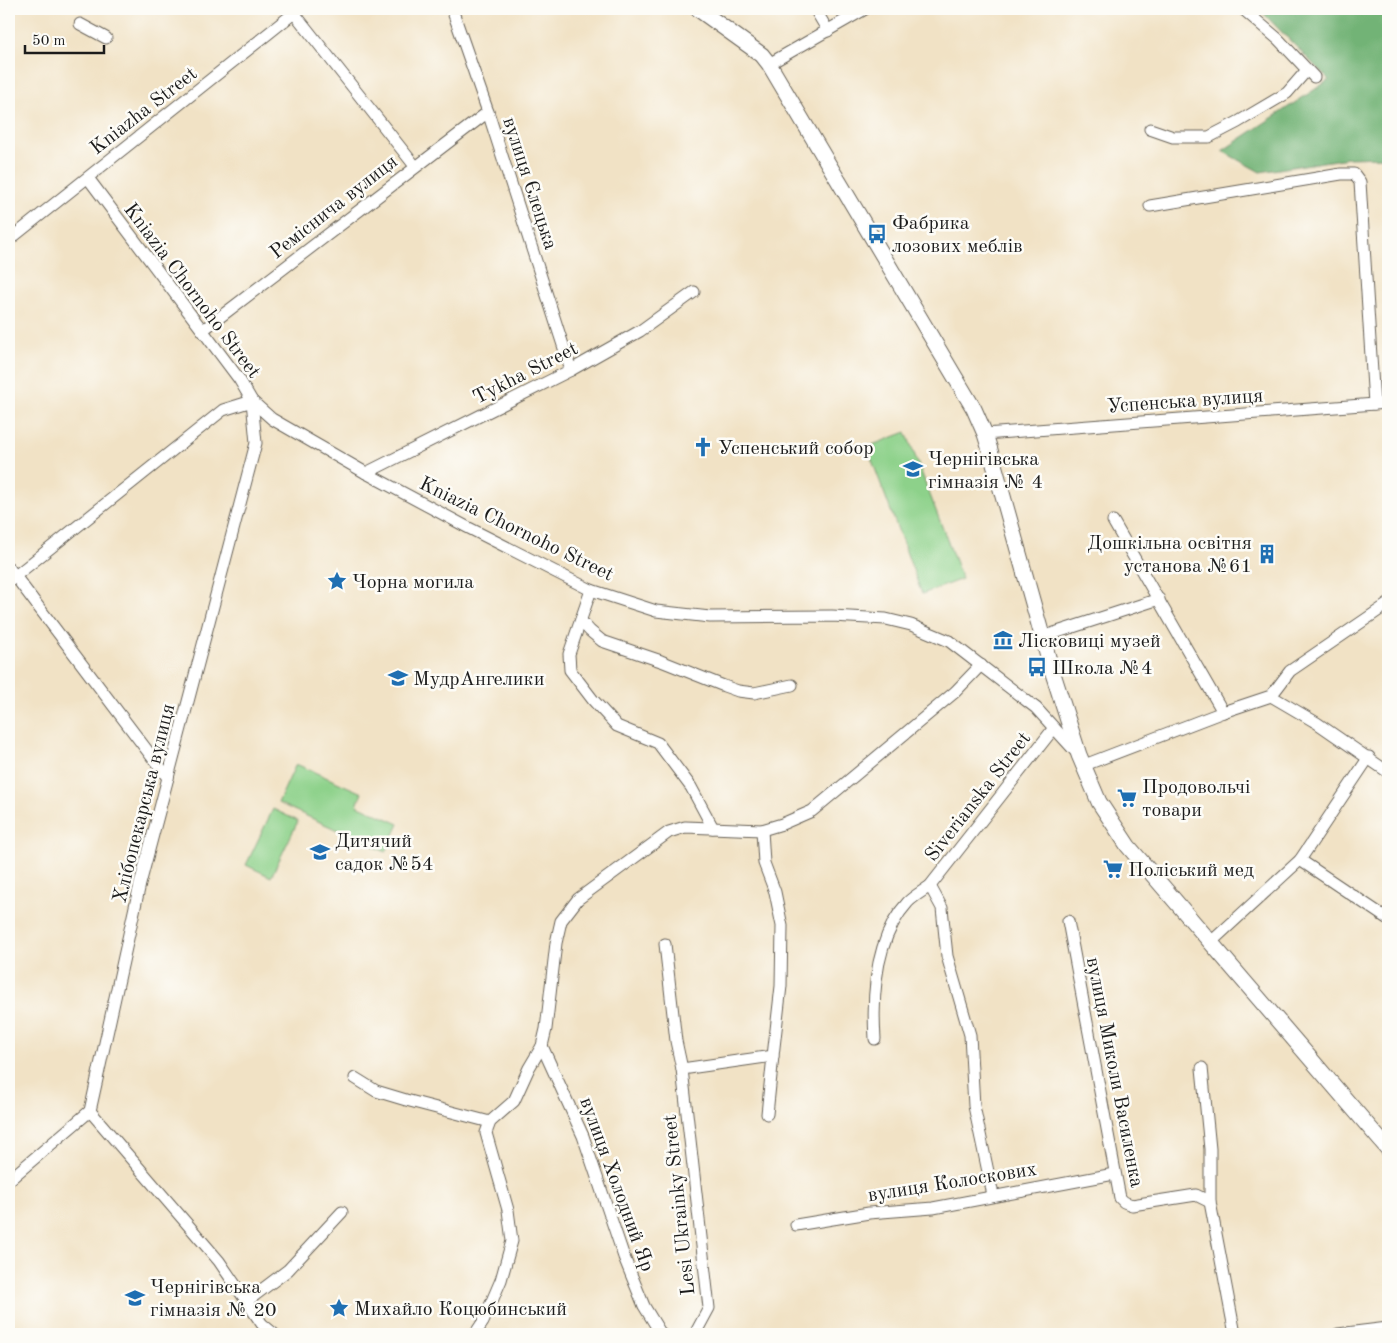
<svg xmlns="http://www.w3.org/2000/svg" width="1397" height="1343" font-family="'Old Standard TT',serif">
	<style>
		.green { fill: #8dd18a; stroke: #547653 }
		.forest { fill: #72b376; stroke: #476849 }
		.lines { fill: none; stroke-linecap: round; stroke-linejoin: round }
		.minor-casing { stroke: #676157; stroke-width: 13 }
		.secondary-casing { stroke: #676157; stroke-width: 17 }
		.minor { stroke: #fff; stroke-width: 11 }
		.secondary { stroke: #fff; stroke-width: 15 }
		.labels { text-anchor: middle; stroke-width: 5; stroke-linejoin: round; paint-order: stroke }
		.street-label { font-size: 20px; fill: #1c1c1c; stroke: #fdfcf7 }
		.poi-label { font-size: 20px; fill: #1c1c1c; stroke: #fdfcf7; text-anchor: start }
	</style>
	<rect width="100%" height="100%" fill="#fdfcf7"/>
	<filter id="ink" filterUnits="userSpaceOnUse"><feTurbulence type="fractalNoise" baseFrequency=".02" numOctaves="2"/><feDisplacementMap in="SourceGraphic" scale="10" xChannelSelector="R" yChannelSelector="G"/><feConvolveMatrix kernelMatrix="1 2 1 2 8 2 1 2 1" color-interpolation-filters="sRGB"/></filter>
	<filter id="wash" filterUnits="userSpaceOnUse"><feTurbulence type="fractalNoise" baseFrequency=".0096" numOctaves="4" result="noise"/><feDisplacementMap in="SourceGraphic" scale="20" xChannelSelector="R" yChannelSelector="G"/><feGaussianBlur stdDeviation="1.12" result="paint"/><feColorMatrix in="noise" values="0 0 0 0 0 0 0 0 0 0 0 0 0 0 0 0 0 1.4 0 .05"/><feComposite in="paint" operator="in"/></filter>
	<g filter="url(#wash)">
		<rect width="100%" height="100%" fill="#f1e2c5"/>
		<g class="green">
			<path d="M906,432L962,579L922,594L867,447Z"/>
			<path d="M296,764L362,793L357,805L399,824L386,852L278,803Z"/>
			<path d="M273,809L298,821L271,877L246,865Z"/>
		</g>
		<path class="forest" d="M1259,9H1388V157L1348,158L1260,172L1222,151L1329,80Z"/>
	</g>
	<g filter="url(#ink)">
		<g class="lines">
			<defs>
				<g id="minor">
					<path d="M291,9L415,166"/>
					<path d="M452,9L488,112L571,370"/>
					<path d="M815,9L828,31"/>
					<path d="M1243,9L1278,39L1314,77"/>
					<path d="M80,24L106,38"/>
					<path d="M769,64L865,9"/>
					<path d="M1150,129L1173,137H1209L1238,122L1287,93L1307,70"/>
					<path d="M88,178L239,379L252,401L272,419L366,473L467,527L591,590L656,611L710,617L832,616L886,619L911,625L949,641L1036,708L1077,753"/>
					<path d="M1150,206L1341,174H1354L1360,182L1374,404"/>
					<path d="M9,240L299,9"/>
					<path d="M203,330L488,112"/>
					<path d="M985,434L1388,403"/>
					<path d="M366,473L571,370L640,331L694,292"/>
					<path d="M1113,521L1223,712"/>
					<path d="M9,568L168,778"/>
					<path d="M9,581L223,410L252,401L256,443L140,884L90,1111L9,1180"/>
					<path d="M591,590L569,654L570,670L593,700L617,726L658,743L691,787L713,828"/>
					<path d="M581,621L590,631L602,641L661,661L724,686L738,691L754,693L792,685"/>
					<path d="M1042,637L1159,599"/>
					<path d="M1271,696L1317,723L1388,772"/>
					<path d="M1082,766L1223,712L1271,696L1290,671L1388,604"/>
					<path d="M1300,860L1388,919"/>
					<path d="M930,886L942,908L947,956L970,1035L974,1106L993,1195"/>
					<path d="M1068,921L1120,1198L1124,1202L1132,1205L1196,1195L1210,1202"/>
					<path d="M1210,943L1300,860L1369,757"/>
					<path d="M665,944L676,1041L682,1069L709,1308L695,1334"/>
					<path d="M875,1039C872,994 875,938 908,902C914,896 923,891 930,886L1054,728"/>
					<path d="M542,1046L583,1136L624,1257L644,1306L661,1334"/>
					<path d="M1202,1068L1210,1149V1202L1235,1334"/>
					<path d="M682,1069L773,1056L781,986L782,926L775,892L764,863L762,830"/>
					<path d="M355,1078L376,1091L406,1100L490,1122"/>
					<path d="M90,1111L219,1261L262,1324L274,1334"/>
					<path d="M767,1114L773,1056"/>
					<path d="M796,1225L869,1213L933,1208L1114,1174"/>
					<path d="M247,1301L288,1270L342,1212"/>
					<path d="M475,1334L483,1322L501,1280L512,1241L508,1210L486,1133L490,1122L514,1101L529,1068L542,1046L546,1029L556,943L561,921L578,899L669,832L685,827L762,830L782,824L812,811L955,692L981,665"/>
					<path d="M1338,1334L1388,1328"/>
				</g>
				<path id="secondary" d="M698,9L762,55L769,64L974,409L985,434L990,450L1050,664L1079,755L1099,802L1128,846L1388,1149"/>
			</defs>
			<use href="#minor" class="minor-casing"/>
			<use href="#secondary" class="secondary-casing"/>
			<use href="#minor" class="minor"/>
			<use href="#secondary" class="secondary"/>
		</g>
	</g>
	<defs>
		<symbol id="bus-bare" viewBox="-9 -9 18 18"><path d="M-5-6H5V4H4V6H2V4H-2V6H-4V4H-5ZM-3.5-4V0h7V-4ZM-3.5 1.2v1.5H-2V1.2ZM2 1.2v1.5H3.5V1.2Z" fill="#1f6fb2" stroke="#fdfcf7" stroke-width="2.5" paint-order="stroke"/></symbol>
		<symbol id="church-bare" viewBox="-9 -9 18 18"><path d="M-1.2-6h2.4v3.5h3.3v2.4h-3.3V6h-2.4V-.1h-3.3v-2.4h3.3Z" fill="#1f6fb2" stroke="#fdfcf7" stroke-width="2.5" paint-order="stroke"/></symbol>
		<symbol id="school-bare" viewBox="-9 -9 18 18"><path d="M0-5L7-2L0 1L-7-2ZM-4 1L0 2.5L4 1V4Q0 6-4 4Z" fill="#1f6fb2" stroke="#fdfcf7" stroke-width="2.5" paint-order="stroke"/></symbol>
		<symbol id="building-bare" viewBox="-9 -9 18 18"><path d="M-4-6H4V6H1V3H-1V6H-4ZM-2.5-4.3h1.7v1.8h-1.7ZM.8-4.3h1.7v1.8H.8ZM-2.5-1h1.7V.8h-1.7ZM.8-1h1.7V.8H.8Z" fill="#1f6fb2" stroke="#fdfcf7" stroke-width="2.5" paint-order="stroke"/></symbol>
		<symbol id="sight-bare" viewBox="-9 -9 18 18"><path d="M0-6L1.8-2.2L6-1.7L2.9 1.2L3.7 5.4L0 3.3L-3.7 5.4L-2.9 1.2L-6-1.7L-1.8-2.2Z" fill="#1f6fb2" stroke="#fdfcf7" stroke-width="2.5" paint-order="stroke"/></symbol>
		<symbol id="museum-bare" viewBox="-9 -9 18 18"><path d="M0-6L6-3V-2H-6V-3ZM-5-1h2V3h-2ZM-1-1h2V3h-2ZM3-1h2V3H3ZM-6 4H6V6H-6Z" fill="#1f6fb2" stroke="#fdfcf7" stroke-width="2.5" paint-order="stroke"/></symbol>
		<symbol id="supermarket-bare" viewBox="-9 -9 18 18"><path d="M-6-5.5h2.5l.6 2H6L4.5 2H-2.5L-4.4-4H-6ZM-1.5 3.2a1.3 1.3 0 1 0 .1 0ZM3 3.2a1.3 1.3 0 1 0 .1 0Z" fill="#1f6fb2" stroke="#fdfcf7" stroke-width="2.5" paint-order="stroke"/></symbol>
	</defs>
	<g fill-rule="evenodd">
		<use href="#bus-bare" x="863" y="220" width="28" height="28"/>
		<use href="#church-bare" x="689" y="433" width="28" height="28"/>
		<use href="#school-bare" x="899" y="455" width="28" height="28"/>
		<use href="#building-bare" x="1253" y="540" width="28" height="28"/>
		<use href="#sight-bare" x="323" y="567" width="28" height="28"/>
		<use href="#museum-bare" x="989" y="626" width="28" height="28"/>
		<use href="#bus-bare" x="1023" y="653" width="28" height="28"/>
		<use href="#school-bare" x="384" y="664" width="28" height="28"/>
		<use href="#supermarket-bare" x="1113" y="784" width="28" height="28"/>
		<use href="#school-bare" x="306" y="838" width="28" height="28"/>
		<use href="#supermarket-bare" x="1099" y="855" width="28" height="28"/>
		<use href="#school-bare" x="121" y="1284" width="28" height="28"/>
		<use href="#sight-bare" x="325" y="1294" width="28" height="28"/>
	</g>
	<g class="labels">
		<g class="street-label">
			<text transform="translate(143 110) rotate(-38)" y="7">Kniazha Street</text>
			<text transform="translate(531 183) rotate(72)" y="7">вулиця Єлецька</text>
			<text transform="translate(333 206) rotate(-38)" y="7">Реміснича вулиця</text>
			<text transform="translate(193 290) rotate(53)" y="7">Kniazia Chornoho Street</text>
			<text transform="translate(525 372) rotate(-27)" y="7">Tykha Street</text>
			<text transform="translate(1185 400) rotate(-4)" y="7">Успенська вулиця</text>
			<text transform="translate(517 528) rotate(26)" y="7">Kniazia Chornoho Street</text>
			<text transform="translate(977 796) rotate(-52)" y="7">Siverianska Street</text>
			<text transform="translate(143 803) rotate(-76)" y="7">Хлібопекарська вулиця</text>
			<text transform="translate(1116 1072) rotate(79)" y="7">вулиця Миколи Василенка</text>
			<text transform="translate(952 1181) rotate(-9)" y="7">вулиця Колоскових</text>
			<text transform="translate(618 1184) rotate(70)" y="7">вулиця Холодний Яр</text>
			<text transform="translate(678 1205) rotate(-96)" y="7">Lesi Ukrainky Street</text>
		</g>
		<g class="poi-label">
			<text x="892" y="229">Фабрика<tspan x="892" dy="23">лозових меблів</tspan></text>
			<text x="718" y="454">Успенський собор</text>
			<text x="928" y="465">Чернігівська<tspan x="928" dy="23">гімназія № 4</tspan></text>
			<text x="1252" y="549" text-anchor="end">Дошкільна освітня<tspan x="1252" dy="23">установа №61</tspan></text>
			<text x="352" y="588">Чорна могила</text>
			<text x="1018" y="647">Лісковиці музей</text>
			<text x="1052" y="674">Школа №4</text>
			<text x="413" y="685">МудрАнгелики</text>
			<text x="1142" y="793">Продовольчі<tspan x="1142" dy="23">товари</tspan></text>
			<text x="335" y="847">Дитячий<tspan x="335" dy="23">садок №54</tspan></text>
			<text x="1128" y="876">Поліський мед</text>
			<text x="150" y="1293">Чернігівська<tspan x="150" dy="23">гімназія № 20</tspan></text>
			<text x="354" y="1315">Михайло Коцюбинський</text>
		</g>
	</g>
	<rect width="1397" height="1343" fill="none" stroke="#fdfcf7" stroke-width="30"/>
	<path d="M25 45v8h79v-8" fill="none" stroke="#1c1c1c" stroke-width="2.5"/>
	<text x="32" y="45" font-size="15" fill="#1c1c1c" stroke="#fdfcf7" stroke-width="4" paint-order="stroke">50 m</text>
</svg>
